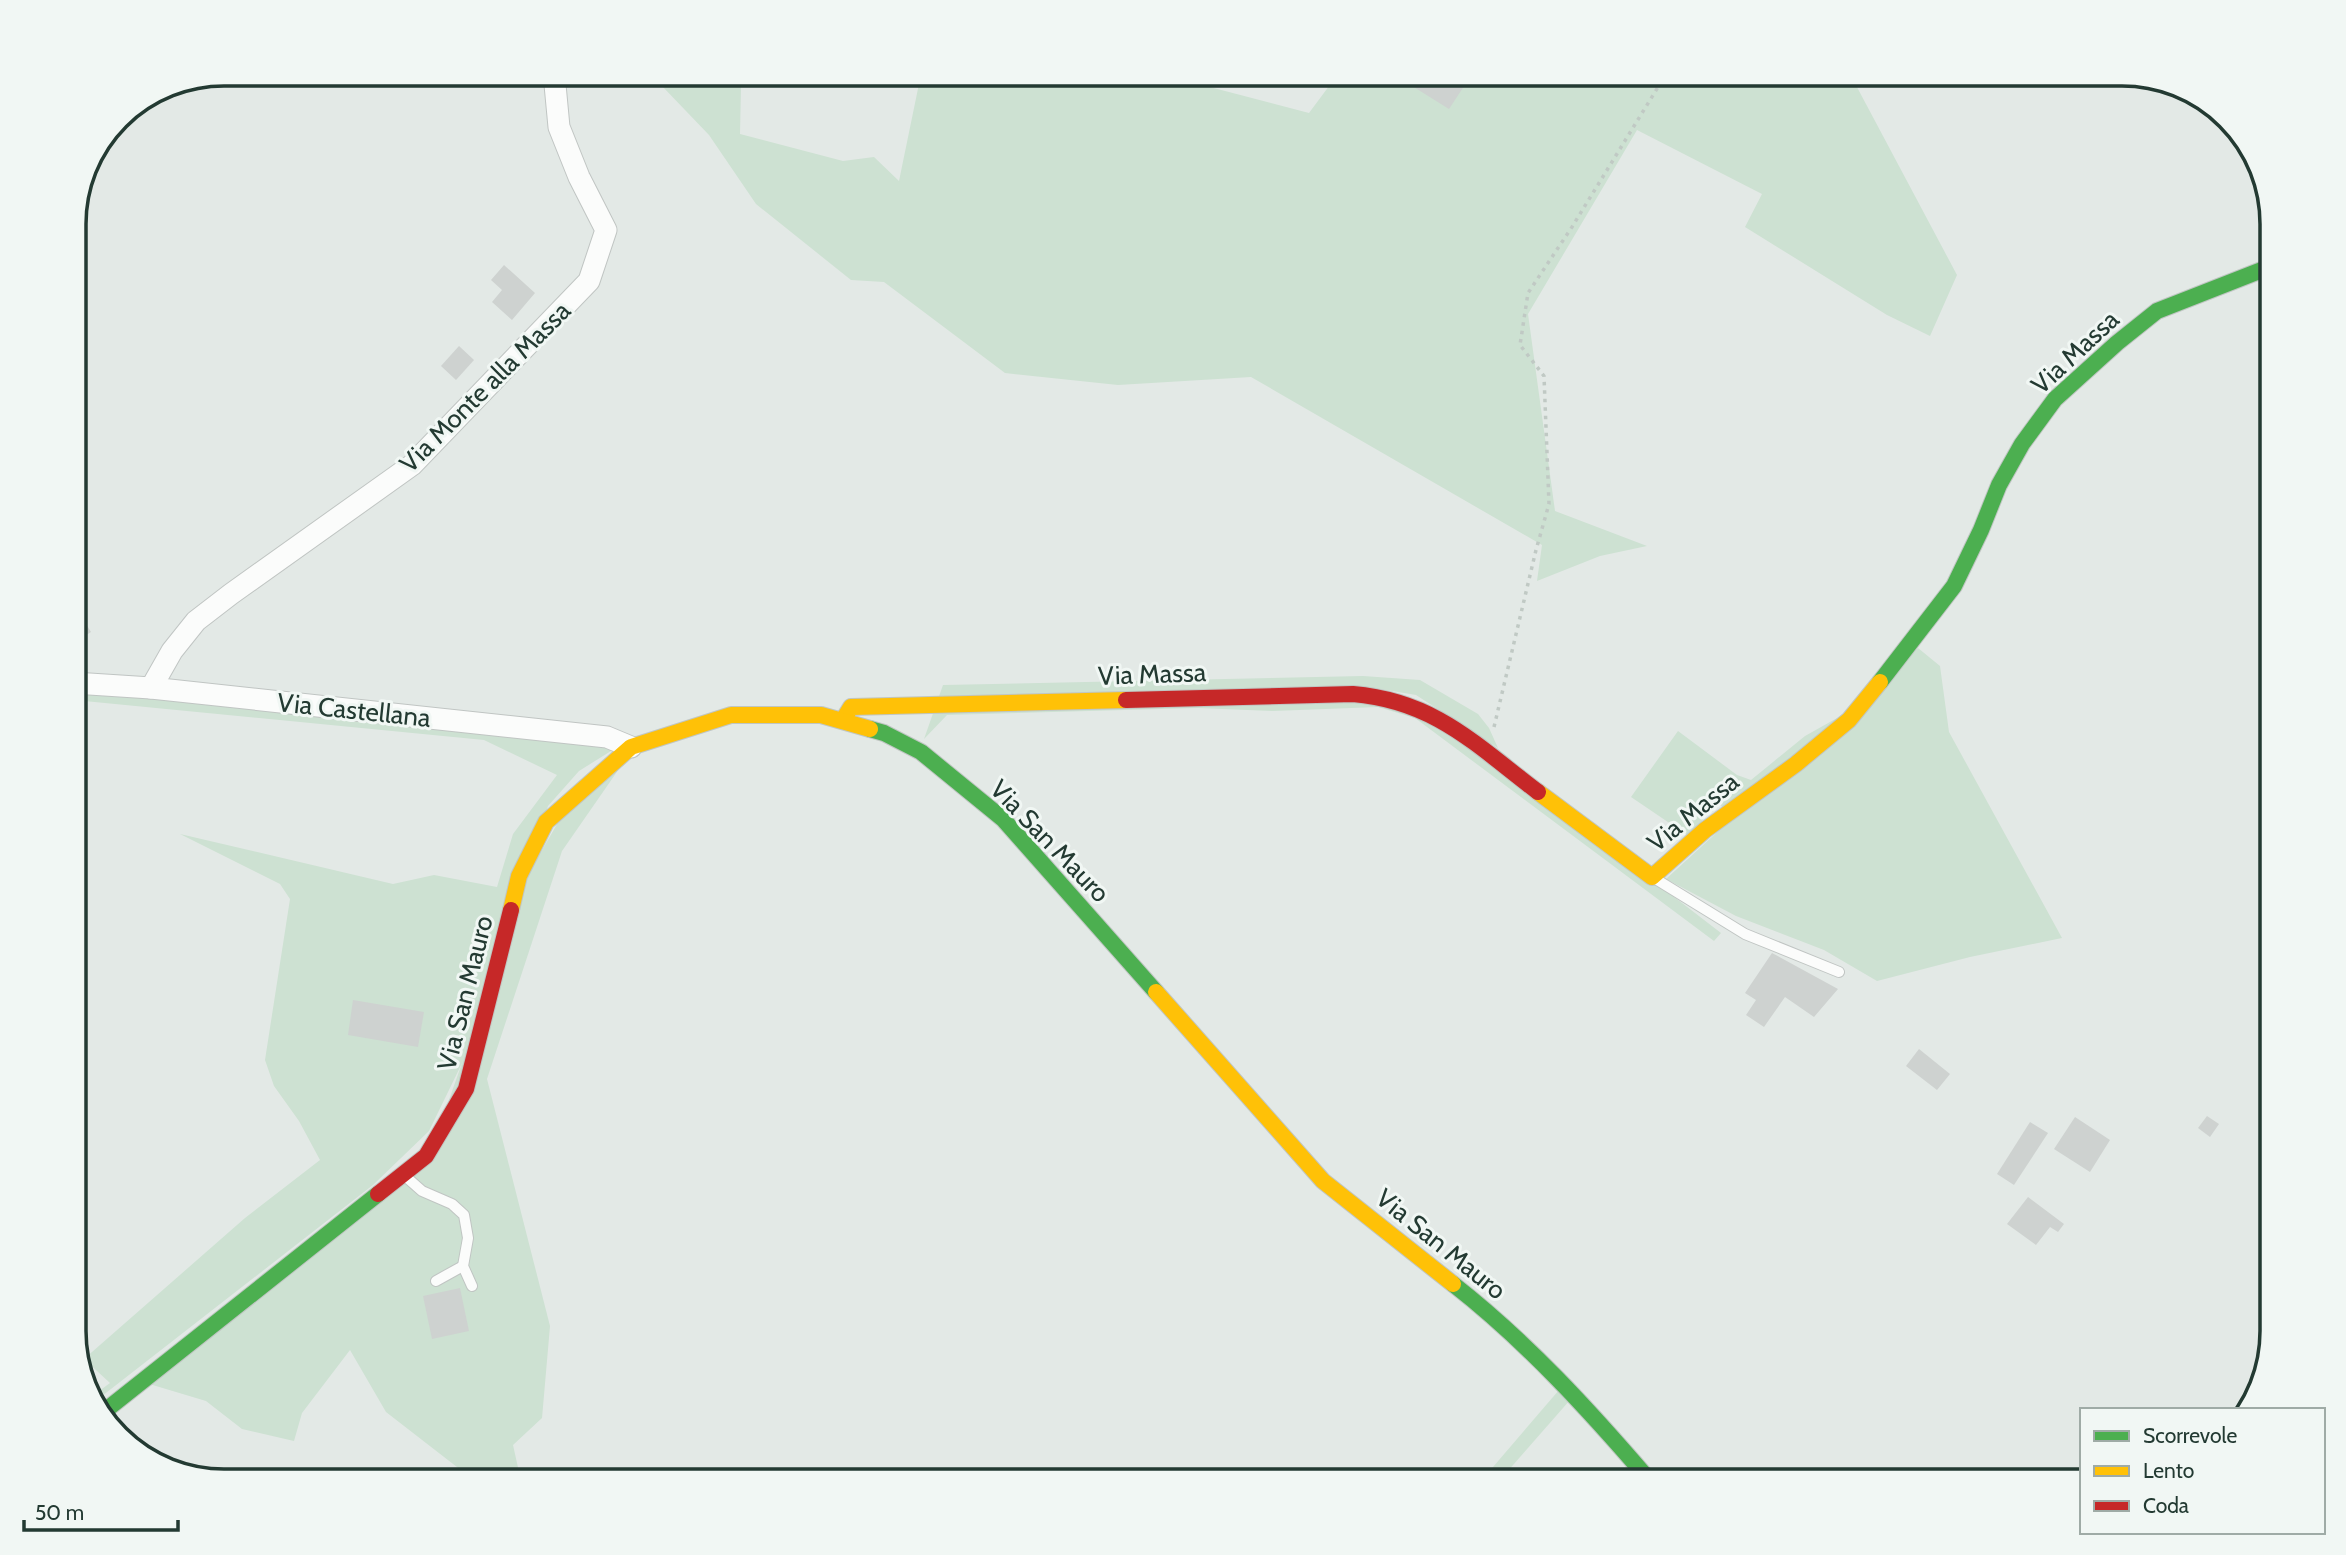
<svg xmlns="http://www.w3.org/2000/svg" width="2346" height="1555" font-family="Cabin,sans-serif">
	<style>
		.green { fill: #cde1d2 }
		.building { fill: #ced2d0 }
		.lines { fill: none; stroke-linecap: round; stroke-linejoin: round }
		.lane-casing { stroke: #c0c5c3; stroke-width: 12 }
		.street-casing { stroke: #c0c5c3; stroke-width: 23 }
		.fast-casing { stroke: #c0c6c3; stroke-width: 18 }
		.slow-casing { stroke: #c0c6c3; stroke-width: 18 }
		.jam-casing { stroke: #c0c6c3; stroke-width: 18 }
		.path { stroke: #c0c9c4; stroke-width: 3.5; stroke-dasharray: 3.5 5; stroke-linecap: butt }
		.lane { stroke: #fbfcfb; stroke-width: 10 }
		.street { stroke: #fbfcfb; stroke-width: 21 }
		.fast { stroke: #4caf50; stroke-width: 16 }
		.slow { stroke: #ffc107; stroke-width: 16 }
		.jam { stroke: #c62828; stroke-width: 16 }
		.labels { text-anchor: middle; stroke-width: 6; stroke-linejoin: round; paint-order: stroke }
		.street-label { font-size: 26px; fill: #233a32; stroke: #f1f7f4 }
		.rim { fill: none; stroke: #233a32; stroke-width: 3.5 }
	</style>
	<rect width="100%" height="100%" fill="#e3e9e6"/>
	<g class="green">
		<path d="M677,74H732L741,86L740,134L843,161L874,157L899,181L921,74H1160L1309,113L1338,74H1850L1957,275L1930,336L1887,315L1745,227L1762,194L1637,130L1528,314L1555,511L1647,546L1600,556L1537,581L1542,545L1251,377L1118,385L1005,373L884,282L851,280L756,204L709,135L662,86Z"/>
		<path d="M1900,642L1907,644L1845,719L1725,809L1716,802L1690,837L1631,797L1678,731L1737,775L1751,780L1805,736L1846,713Z"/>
		<path d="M1918,648L1940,666L1949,732L2062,938L1970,957L1877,981L1824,950L1736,916L1666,879Z"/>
		<path d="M1363,676L1420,680L1478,714L1489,728L1498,748L1416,695L1374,688L1202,690L1199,700L1335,699L1382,701L1428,713L1509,770L1721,933L1714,941L1415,718L1378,707L1273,711L1198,708L947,715L924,739L943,685Z"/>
		<path d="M74,688L599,738L611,751L579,771L548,806L467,1053L429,1131L373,1185L93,1403L91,1397L110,1383L84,1359L245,1218L320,1160L299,1121L274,1086L265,1060L290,899L280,884L180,834L393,884L434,875L497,887L513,834L557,775L484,740L74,700Z"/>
		<path d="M621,766L562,851L487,1079L550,1326L542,1418L513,1445L521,1481H475L386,1412L350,1350L302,1413L294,1441L242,1429L206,1401L146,1383L427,1162L530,871L560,819Z"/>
		<path d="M1559,1390L1570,1400L1499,1481H1481Z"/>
	</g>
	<g class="building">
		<path d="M1416,74H1472L1449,109L1409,84Z"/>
		<path d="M504,265L535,293L512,320L492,302L502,290L491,280Z"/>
		<path d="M459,346L474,360L456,380L441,366Z"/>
		<path d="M76,601L85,614L81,616L91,632L74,643V602Z"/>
		<path d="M1772,953L1838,989L1814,1017L1785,997L1764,1027L1746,1015L1756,1000L1745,993Z"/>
		<path d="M353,1000L424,1012L418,1047L348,1035Z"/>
		<path d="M1919,1049L1950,1074L1937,1090L1906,1066Z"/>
		<path d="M2207,1116L2219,1124L2210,1137L2198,1128Z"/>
		<path d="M2075,1117L2110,1140L2090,1172L2054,1149Z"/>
		<path d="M2030,1122L2048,1133L2014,1185L1997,1174Z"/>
		<path d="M2028,1197L2064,1224L2058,1232L2050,1227L2036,1245L2007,1224Z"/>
		<path d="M460,1288L469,1331L432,1339L423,1296Z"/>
	</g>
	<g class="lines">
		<defs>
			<g id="lane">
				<path d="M1654,878L1745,934L1839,972"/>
				<path d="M405,1176L422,1191L452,1204L464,1215L468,1238L463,1266L472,1286"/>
				<path d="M436,1281L463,1266"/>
			</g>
			<g id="street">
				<path d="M74,683L151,688L607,737L631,747"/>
				<path d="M151,688L172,651L196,621L231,594L412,465L589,281L606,230L579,177L559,127L554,74"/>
			</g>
			<g id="fast">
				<path d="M1880,682L1954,586L1981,530L1999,485L2022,444L2055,399L2117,343L2157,311L2272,266"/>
				<path d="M870,729L884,733L921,752L1003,819L1156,992"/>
				<path d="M1453,1284C1526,1341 1590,1411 1650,1481"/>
				<path d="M101,1414L378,1194"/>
			</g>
			<g id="slow">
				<path d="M843,720L851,707L1126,700"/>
				<path d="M1538,792L1652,877L1705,830L1796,764L1849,720L1880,682"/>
				<path d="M511,910L519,876L546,822L631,747L731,715H821L870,729"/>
				<path d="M1156,992L1323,1181L1453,1284"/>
			</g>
			<g id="jam">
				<path d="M1126,700L1353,694C1435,701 1476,745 1538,792"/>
				<path d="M378,1194L426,1156L466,1089L511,910"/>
			</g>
		</defs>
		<use href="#lane" class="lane-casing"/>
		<use href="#street" class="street-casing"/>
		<use href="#fast" class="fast-casing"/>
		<use href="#slow" class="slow-casing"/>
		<use href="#jam" class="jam-casing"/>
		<path class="path" d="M1494,727L1536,550L1549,504L1544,376L1520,345L1528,293L1572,227L1666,74"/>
		<use href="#lane" class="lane"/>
		<use href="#street" class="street"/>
		<use href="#fast" class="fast"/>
		<use href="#slow" class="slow"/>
		<use href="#jam" class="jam"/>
	</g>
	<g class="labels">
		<g class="street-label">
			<text transform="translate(2075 352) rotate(-43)" y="9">Via Massa</text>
			<text transform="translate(485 387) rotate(-45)" y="9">Via Monte alla Massa</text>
			<text transform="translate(1152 674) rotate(-2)" y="9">Via Massa</text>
			<text transform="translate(354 710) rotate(6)" y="9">Via Castellana</text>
			<text transform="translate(1693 812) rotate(-39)" y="9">Via Massa</text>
			<text transform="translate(1050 841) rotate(46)" y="9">Via San Mauro</text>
			<text transform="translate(465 993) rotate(-76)" y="9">Via San Mauro</text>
			<text transform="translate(1441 1244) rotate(39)" y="9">Via San Mauro</text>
		</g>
	</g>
	<path d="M0 0H2346V1555H0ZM224 86H2122A138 138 0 0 1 2260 224V1331A138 138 0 0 1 2122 1469H224A138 138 0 0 1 86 1331V224A138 138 0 0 1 224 86Z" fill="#f1f7f4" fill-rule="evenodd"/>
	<path class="rim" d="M224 86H2122A138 138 0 0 1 2260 224V1331A138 138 0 0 1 2122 1469H224A138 138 0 0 1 86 1331V224A138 138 0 0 1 224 86Z"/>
	<rect x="2080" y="1408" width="245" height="126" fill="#f1f7f4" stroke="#9faba6" stroke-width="2"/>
	<rect x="2094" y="1431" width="35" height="10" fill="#4caf50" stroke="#9faba6" stroke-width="2"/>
	<text x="2143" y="1443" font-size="21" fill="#233a32">Scorrevole</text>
	<rect x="2094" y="1466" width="35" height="10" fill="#ffc107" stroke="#9faba6" stroke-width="2"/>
	<text x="2143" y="1478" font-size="21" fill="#233a32">Lento</text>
	<rect x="2094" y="1501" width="35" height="10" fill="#c62828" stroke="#9faba6" stroke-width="2"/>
	<text x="2143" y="1513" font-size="21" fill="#233a32">Coda</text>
	<path d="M24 1520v10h154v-10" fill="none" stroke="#233a32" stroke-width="3.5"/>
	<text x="35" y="1520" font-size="21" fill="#233a32" stroke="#f1f7f4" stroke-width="5" paint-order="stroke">50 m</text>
</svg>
